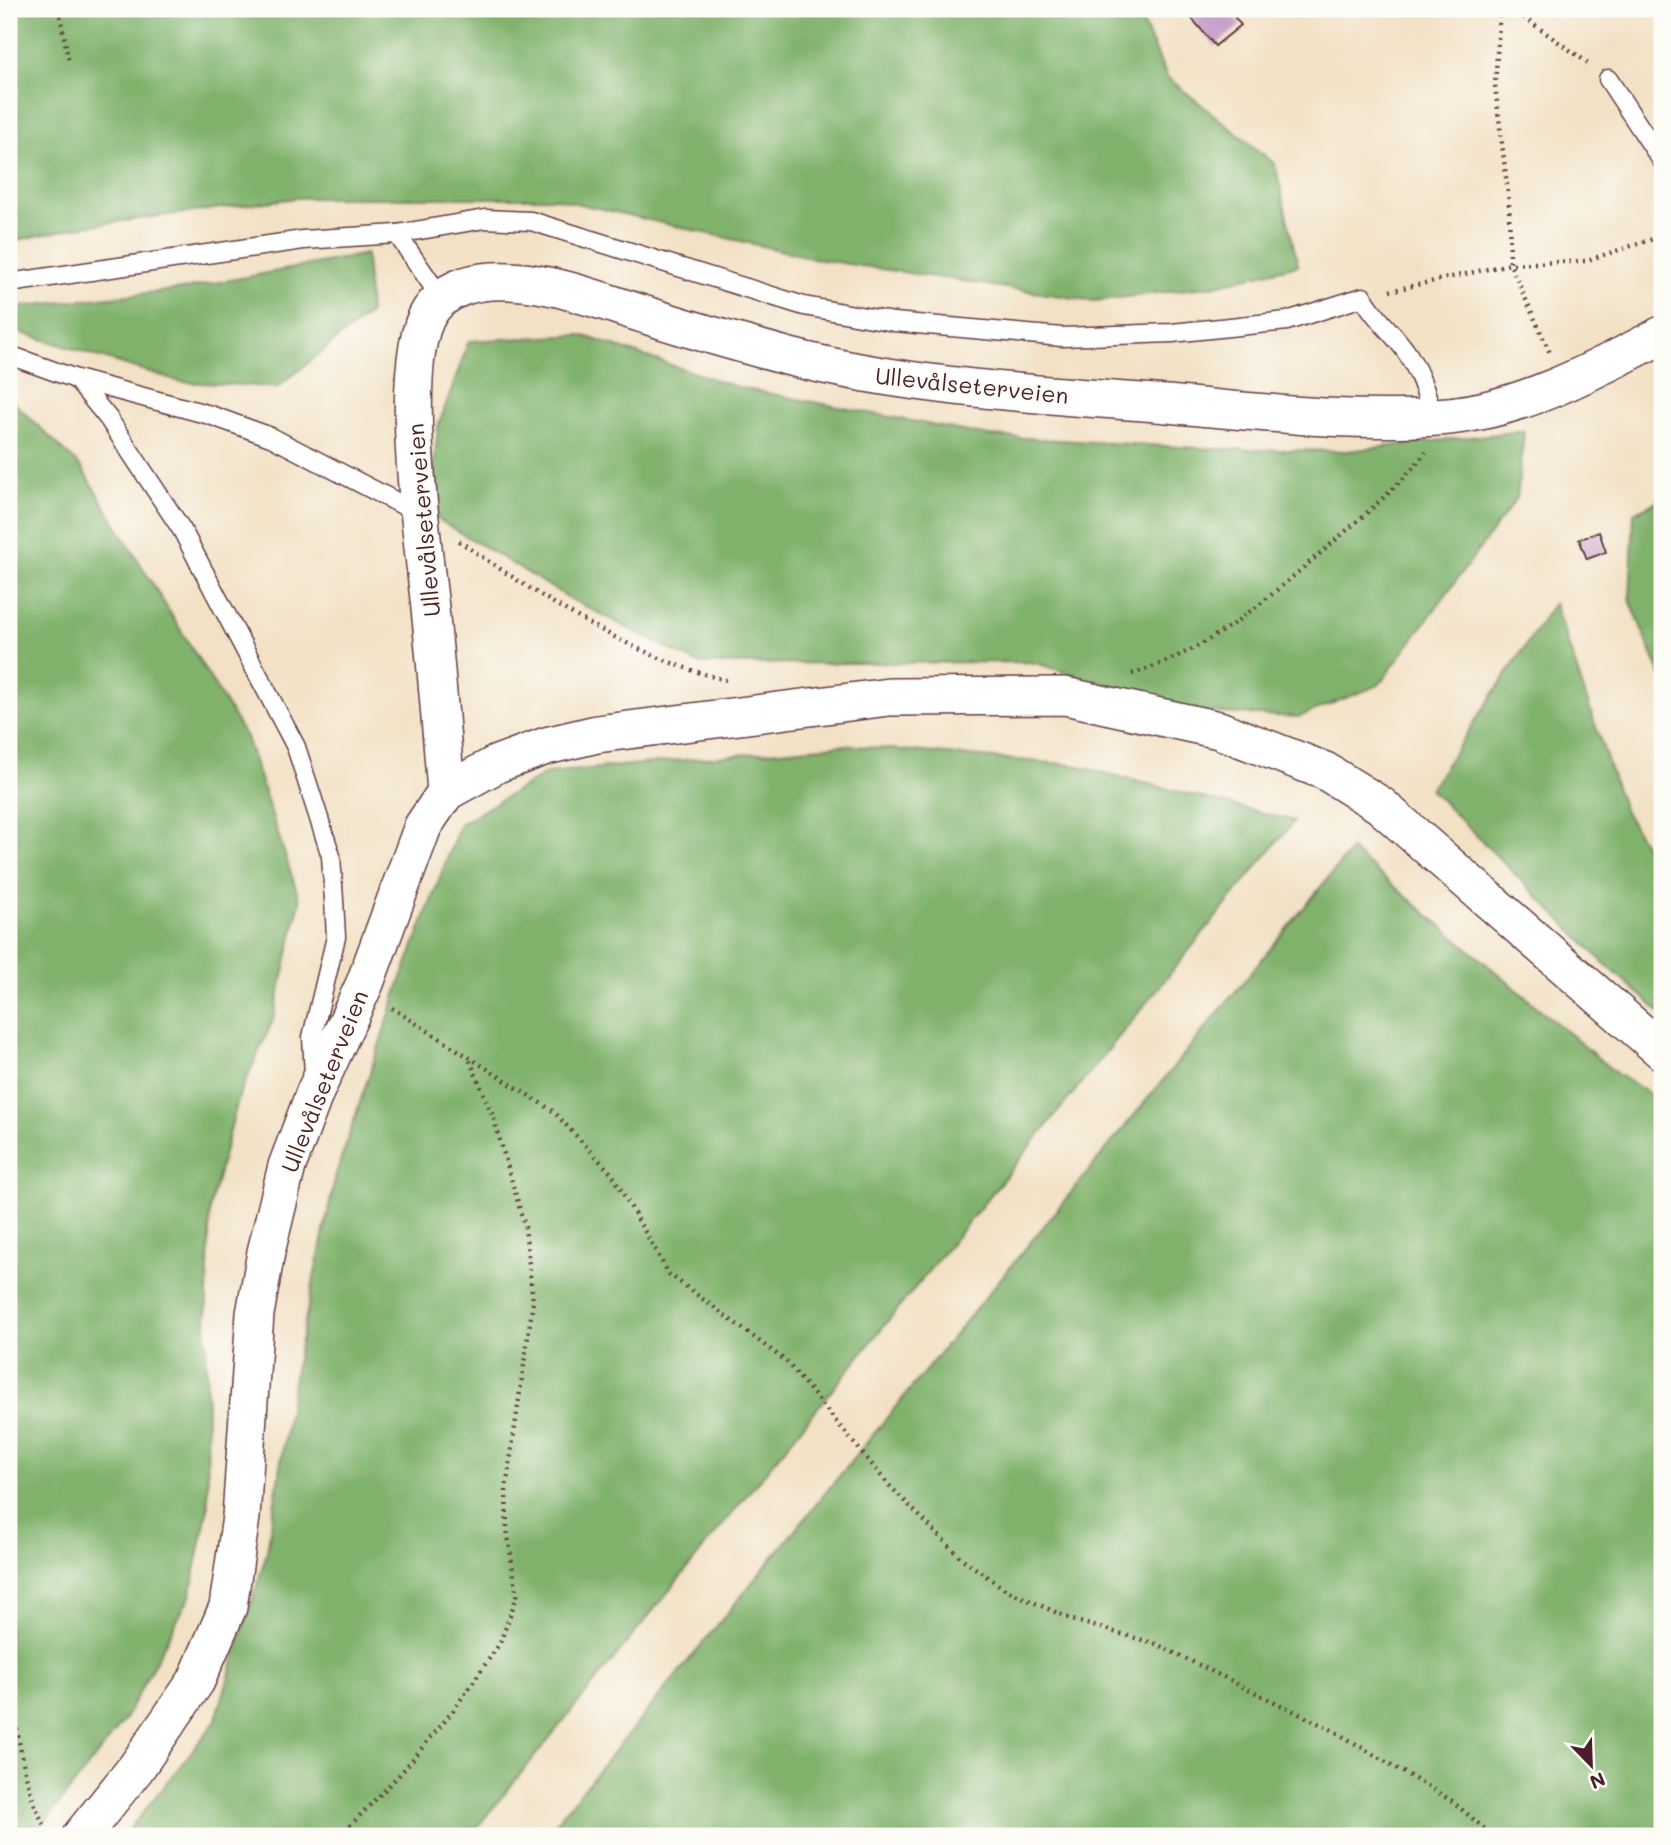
<svg xmlns="http://www.w3.org/2000/svg" width="1671" height="1845" viewBox="0 0 1671 1845" font-family="Mali,sans-serif">
  <rect width="100%" height="100%" fill="#fdfcf7"/>
  <filter id="ink" filterUnits="userSpaceOnUse"><feTurbulence type="fractalNoise" baseFrequency=".0143" numOctaves="2"/><feDisplacementMap in="SourceGraphic" scale="14" xChannelSelector="R" yChannelSelector="G"/><feConvolveMatrix kernelMatrix="1 2 1 2 8 2 1 2 1" color-interpolation-filters="sRGB"/></filter>
  <filter id="wash" filterUnits="userSpaceOnUse"><feTurbulence type="fractalNoise" baseFrequency=".00686" numOctaves="4" result="noise"/><feDisplacementMap in="SourceGraphic" scale="28" xChannelSelector="R" yChannelSelector="G"/><feGaussianBlur stdDeviation="1.57" result="paint"/><feColorMatrix in="noise" values="0 0 0 0 0 0 0 0 0 0 0 0 0 0 0 0 0 1.4 0 .05"/><feComposite in="paint" operator="in"/></filter>
  <g filter="url(#wash)">
    <rect width="100%" height="100%" fill="#f2e1c5"/>
    <g fill="#80b26c" stroke="#65684c" stroke-width="2">
      <polygon points="9,9 1137,9 1167,77 1275,164 1298,265 1212,286 1094,301 822,260 554,198 296,198 78,227 9,242"/>
      <polygon points="366,254 370,313 278,387 181,382 9,329 9,308 184,289"/>
      <polygon points="581,335 740,388 989,436 1218,449 1347,451 1524,431 1517,498 1379,685 1298,717 1200,712 1032,662 699,664 571,599 429,514 438,427 469,341"/>
      <polygon points="9,398 81,467 246,737 300,901 273,1020 239,1096 210,1206 206,1328 208,1507 190,1596 125,1719 34,1836 9,1836"/>
      <polygon points="1662,499 1662,678 1630,600 1634,513"/>
      <polygon points="1554,603 1624,810 1662,874 1662,1014 1602,961 1430,789"/>
      <polygon points="842,745 1074,765 1294,821 470,1836 124,1836 215,1722 267,1552 296,1364 336,1174 400,983 460,824 547,773"/>
      <polygon points="1351,850 1617,1074 1662,1102 1662,1836 545,1836"/>
    </g>
    <g id="blocks">
      <g fill="#c59bc7">
        <polygon points="1184,9 1228,9 1241,25 1215,46"/>
        <polygon points="1599,532 1606,552 1587,559 1579,539"/>
      </g>
    </g>
  </g>
  <g filter="url(#ink)">
    <use href="#blocks" fill-opacity="0" stroke="#633c42" stroke-width="2"/>
    <g fill="none" stroke-linecap="round" stroke-linejoin="round">
      <defs>
        <g id="service">
          <polyline points="1608,79 1662,161"/>
          <polyline points="397,234 441,298"/>
          <path d="M 9,283 L 303,240 L 397,234 L 485,219 L 531,221 L 804,306 L 894,322 L 1062,337 L 1172,333 L 1287,321 L 1363,297 C 1375,318 1391,331 1405,350 C 1419,370 1426,392 1433,416"/>
          <polyline points="9,355 76,379 210,415 271,437 418,513"/>
          <polyline points="76,379 108,418 182,530 296,747 331,856 334,900 336,937 312,1037 314,1075"/>
        </g>
        <g id="minor">
          <polyline points="446,792 497,764 546,746 597,734 889,697 1065,696 1219,730 1325,771 1380,805 1662,1051"/>
          <path d="M 81,1836 L 136,1768 L 196,1681 L 228,1607 L 241,1517 L 255,1314 L 266,1252 L 287,1166 L 315,1092 L 365,983 L 423,826 L 446,792 C 441,728 436,663 429,599 C 422,537 397,360 430,311 C 443,291 469,282 492,281 C 544,278 597,300 646,315 C 694,331 742,344 790,357 C 912,388 1041,394 1167,404 C 1260,412 1355,424 1449,416 C 1523,409 1597,369 1662,335"/>
        </g>
      </defs>
      <use href="#service" stroke="#633c42" stroke-width="21"/>
      <use href="#minor" stroke="#633c42" stroke-width="40"/>
      <g stroke="#633c42" stroke-width="4.5" stroke-dasharray="2 5" stroke-linecap="butt">
        <polyline points="59,9 69,63"/>
        <polyline points="1500,9 1495,85 1509,202 1510,264 1550,353"/>
        <polyline points="1512,9 1588,63"/>
        <polyline points="1390,291 1510,264 1585,261 1662,236"/>
        <path d="M 459,541 C 537,595 634,658 726,680"/>
        <path d="M 1132,674 C 1217,647 1265,600 1331,544 C 1364,515 1399,487 1426,452"/>
        <polyline points="392,1008 553,1111 612,1174 669,1274 786,1361 888,1484 961,1558 1006,1590 1073,1620 1156,1644 1334,1731 1452,1801 1493,1836"/>
        <path d="M 9,1680 C 16,1719 24,1796 46,1827"/>
        <polyline points="340,1836 401,1773 453,1711 500,1643 517,1596 507,1529 506,1489 533,1302 525,1227 493,1116 468,1056"/>
      </g>
      <use href="#service" stroke="#fff" stroke-width="18"/>
      <use href="#minor" stroke="#fff" stroke-width="37"/>
    </g>
  </g>
  <g text-anchor="middle" dominant-baseline="central" stroke-width="5" stroke-linejoin="round" paint-order="stroke">
    <g font-size="23" fill="#4a1f2b" stroke="#fdfcf7">
      <text transform="translate(972 385) rotate(6)">Ullevålseterveien</text>
      <text transform="translate(423 520) rotate(-95)">Ullevålseterveien</text>
      <text transform="translate(324 1081) rotate(-68)">Ullevålseterveien</text>
    </g>
  </g>
  <rect width="1671" height="1845" fill="none" stroke="#fdfcf7" stroke-width="35"/>
  <g transform="translate(1591 1765) rotate(157)" stroke="#fdfcf7" stroke-width="5" paint-order="stroke">
  <path d="M0-5L12 26L0 18L-12 26Z" fill="#4a1f2b"/>
  <text y="-10" font-size="19" font-weight="bold" text-anchor="middle" fill="#4a1f2b">N</text>
  </g>
</svg>
